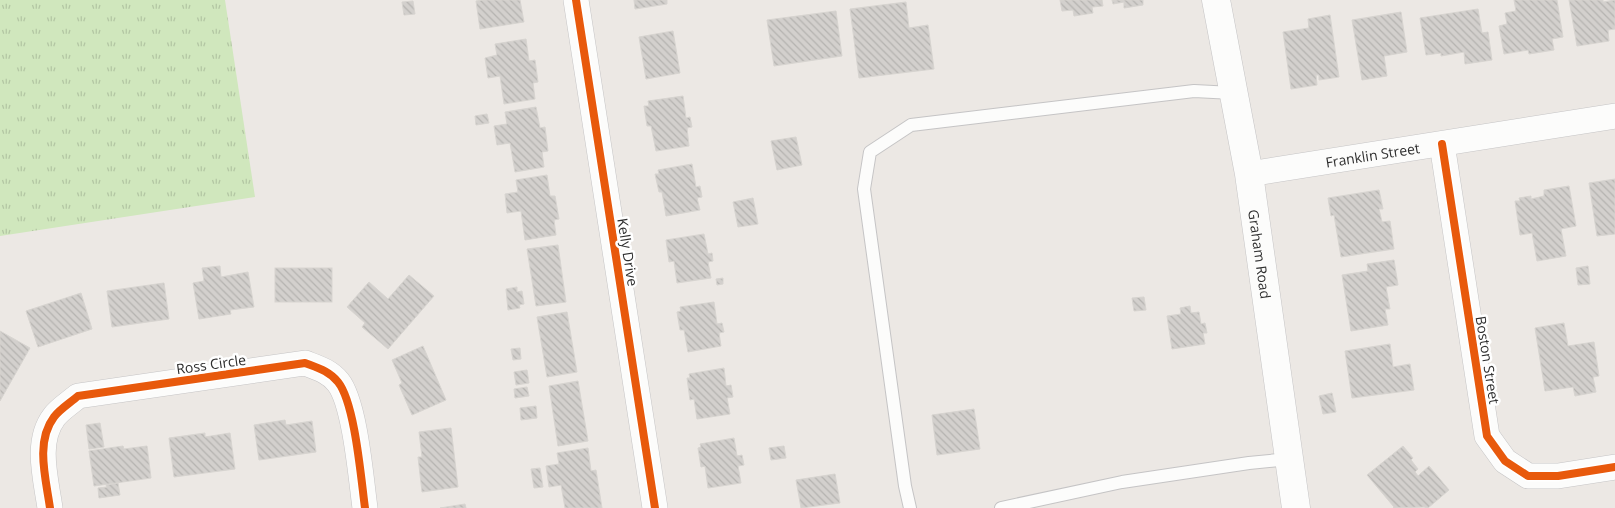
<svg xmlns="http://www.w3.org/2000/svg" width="1615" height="508" viewBox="0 0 1615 508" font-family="'Open Sans',sans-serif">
  <defs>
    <pattern id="grass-tufts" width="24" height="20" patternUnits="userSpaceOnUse" patternTransform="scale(1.25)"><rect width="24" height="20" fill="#d0e7bd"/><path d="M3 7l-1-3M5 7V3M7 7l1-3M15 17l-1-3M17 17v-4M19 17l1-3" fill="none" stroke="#b3c6a3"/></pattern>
    <pattern id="building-back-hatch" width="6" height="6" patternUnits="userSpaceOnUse" patternTransform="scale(1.25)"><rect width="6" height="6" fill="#d3d0cd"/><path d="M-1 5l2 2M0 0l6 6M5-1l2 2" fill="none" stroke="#b5b3b0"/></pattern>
  </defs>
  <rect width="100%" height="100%" fill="#ece8e4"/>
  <polygon fill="url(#grass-tufts)" points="0,0 225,0 255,197 0,236"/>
  <g fill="url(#building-back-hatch)" stroke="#d7d4d0">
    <polygon points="482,0 520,0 524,22 480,29 476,1"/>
    <polygon points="634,0 667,0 667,4 635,9"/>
    <polygon points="1060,0 1102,0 1103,6 1092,7 1093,13 1074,16 1073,10 1062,11"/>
    <polygon points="1112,0 1143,0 1143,5 1124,8 1124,2 1113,4"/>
    <polygon points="1514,0 1557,0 1563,37 1552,39 1554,50 1529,54 1528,50 1504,54 1499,26 1507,24 1505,13 1516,11"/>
    <polygon points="1569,0 1603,0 1603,2 1615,0 1615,29 1608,30 1609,41 1577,46"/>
    <polygon points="413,1 415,14 404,15 402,2"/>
    <polygon points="906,2 909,28 928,25 934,69 859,78 850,9"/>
    <polygon points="1478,9 1482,33 1488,32 1492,60 1465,64 1464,52 1441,56 1441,53 1426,55 1420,18"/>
    <polygon points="836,11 842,56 774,66 767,20"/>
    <polygon points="1401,12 1407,52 1384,56 1387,76 1362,80 1352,20"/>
    <polygon points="1330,15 1339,77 1319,80 1319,75 1316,75 1317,85 1291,89 1283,32 1309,28 1308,19"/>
    <polygon points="673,31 680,73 646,79 639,37"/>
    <polygon points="526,39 529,61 535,60 538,82 533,83 535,99 504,104 500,76 488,78 485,58 497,55 495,44"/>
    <polygon points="683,96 686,118 690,117 692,127 687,128 689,146 656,151 651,126 647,126 644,106 649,106 648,101"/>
    <polygon points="536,107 540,128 545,127 548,151 542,152 544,167 515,172 510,143 497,145 494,126 507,124 505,112"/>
    <polygon points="487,114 489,123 476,125 475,116"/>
    <polygon points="796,137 802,165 777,170 771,141"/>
    <polygon points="692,164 696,187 700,186 702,197 697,198 700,210 666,216 662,192 659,192 655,174 659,174 658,170"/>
    <polygon points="547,175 550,196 555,196 559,219 554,220 556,235 525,240 521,211 507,213 505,194 518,192 516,180"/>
    <polygon points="1615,179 1615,234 1597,236 1589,183"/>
    <polygon points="1569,186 1576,226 1561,229 1566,256 1537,261 1532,233 1520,235 1515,201 1520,201 1519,198 1531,196 1531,199 1544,196 1544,190"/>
    <polygon points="1379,190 1383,209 1379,209 1382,222 1390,221 1394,249 1341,257 1334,215 1331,216 1328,198"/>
    <polygon points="753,198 758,224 738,227 733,202"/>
    <polygon points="704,234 708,254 712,253 713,261 708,262 711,278 677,283 674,261 669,262 666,240"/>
    <polygon points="558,245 566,302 536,306 527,249"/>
    <polygon points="1394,260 1398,285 1386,287 1390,309 1385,309 1388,325 1351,331 1342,275 1368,271 1367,264"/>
    <polygon points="220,266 221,277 248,272 254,307 230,310 231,314 199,319 193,283 204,281 202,268"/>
    <polygon points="1588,266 1590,284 1578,285 1576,268"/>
    <rect x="275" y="268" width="57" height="34"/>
    <polygon points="409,275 434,296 388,349 362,327 365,323 347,307 369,282 388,299"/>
    <polygon points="723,278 723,284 717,285 716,279"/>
    <polygon points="164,283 169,319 112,327 107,291"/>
    <polygon points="517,287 517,292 522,291 524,304 519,305 520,308 508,310 506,289"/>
    <polygon points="81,293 92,329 38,347 26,311"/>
    <polygon points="1144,297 1146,310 1134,311 1132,298"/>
    <polygon points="714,302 717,324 722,323 724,332 719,333 721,346 688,352 684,330 680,330 677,312 681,311 680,307"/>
    <polygon points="1190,306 1191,313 1199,312 1201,324 1205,323 1207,333 1203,333 1205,344 1172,349 1167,316 1181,314 1180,308"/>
    <polygon points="567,312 577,372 547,377 537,317"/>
    <polygon points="1564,323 1568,346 1594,342 1599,376 1593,377 1596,392 1575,396 1573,387 1545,391 1535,328"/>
    <polygon points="0,331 30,348 0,401"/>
    <polygon points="1390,344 1393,367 1410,364 1414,390 1352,398 1345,351"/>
    <polygon points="423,346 446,400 412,415 399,385 402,383 392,360"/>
    <polygon points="520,348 521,359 513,360 511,349"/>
    <polygon points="724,368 726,386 731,385 733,397 727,398 730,414 697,419 694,399 690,400 687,378 690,378 689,374"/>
    <polygon points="527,370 529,383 516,385 514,372"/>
    <polygon points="578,381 588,441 558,446 549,386"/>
    <polygon points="527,387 529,396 515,398 514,389"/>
    <polygon points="1332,393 1336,412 1323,414 1319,396"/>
    <polygon points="536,406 537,418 521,420 520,408"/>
    <polygon points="974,409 980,449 937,455 932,415"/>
    <polygon points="285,420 286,425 312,421 316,452 259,460 254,425"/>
    <polygon points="100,423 104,447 89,449 86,425"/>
    <polygon points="451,428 458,487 422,492 418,457 422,457 419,432"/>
    <polygon points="205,433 205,437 230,433 235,469 174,477 169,438"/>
    <polygon points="734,438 737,456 742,455 744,465 738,466 741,483 708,488 705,466 701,467 698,448 701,447 700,444"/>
    <polygon points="123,446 124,449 147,446 151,478 94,486 89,451"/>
    <polygon points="784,446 786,458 771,460 769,448"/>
    <polygon points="1403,446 1413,458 1411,460 1418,469 1415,472 1418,476 1429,466 1449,490 1428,508 1424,507 1393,508 1394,507 1367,475"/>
    <polygon points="588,448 591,471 596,470 602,508 565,508 561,485 549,487 546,466 559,464 557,453"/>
    <polygon points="540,468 543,487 534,488 531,469"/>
    <polygon points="835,474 840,503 801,508 796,480"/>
    <polygon points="118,483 120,495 99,498 98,488 107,487 106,485"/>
    <polygon points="465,504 466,508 440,508"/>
  </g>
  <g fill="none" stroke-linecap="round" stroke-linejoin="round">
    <defs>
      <g id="service">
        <polyline points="910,508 905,486 864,189 870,152 911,125 1194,91 1233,93"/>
        <polyline points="1001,508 1122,482 1249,463 1289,459"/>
      </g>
      <g id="minor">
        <polyline points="576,0 655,508"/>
        <polyline points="1442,144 1487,436 1505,461 1528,476 1558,476 1615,467"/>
        <path id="s1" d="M 1249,174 L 1615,116"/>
        <path d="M 50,508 C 46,479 35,442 54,417 C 60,409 70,403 78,396 L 305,363 C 318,368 329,371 338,382 C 355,403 361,479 365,508"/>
      </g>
      <g id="secondary">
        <path id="s2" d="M 1216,0 L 1249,174 L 1296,508"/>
      </g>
    </defs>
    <use href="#service" stroke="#c5c4c5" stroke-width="14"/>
    <use href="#minor" stroke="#c5c4c5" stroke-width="26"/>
    <use href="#secondary" stroke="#c5c4c5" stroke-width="29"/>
    <use href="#service" stroke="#fcfcfb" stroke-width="12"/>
    <use href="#minor" stroke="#fcfcfb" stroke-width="25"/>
    <use href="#secondary" stroke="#fcfcfb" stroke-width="28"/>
    <defs>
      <g id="cycleway">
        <polyline points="576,0 655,508"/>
        <polyline points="1442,144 1487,436 1505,461 1528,476 1558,476 1615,467"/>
        <path d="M 50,508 C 46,479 35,442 54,417 C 60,409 70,403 78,396 L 305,363 C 318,368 329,371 338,382 C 355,403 361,479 365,508"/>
      </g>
    </defs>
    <use href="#cycleway" stroke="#fff" stroke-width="11"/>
    <use href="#cycleway" stroke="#e8590c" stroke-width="8"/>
  </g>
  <g text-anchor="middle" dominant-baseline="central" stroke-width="5" stroke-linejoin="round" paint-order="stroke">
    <g font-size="14" fill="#2e2e2e" stroke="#fff">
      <text stroke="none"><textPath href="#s1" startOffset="125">Franklin Street</textPath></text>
      <text transform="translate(628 252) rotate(81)">Kelly Drive</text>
      <text stroke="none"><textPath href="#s2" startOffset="258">Graham Road</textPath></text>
      <text transform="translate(1488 360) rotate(81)">Boston Street</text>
      <text transform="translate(211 364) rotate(-8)">Ross Circle</text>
    </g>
  </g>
</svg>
